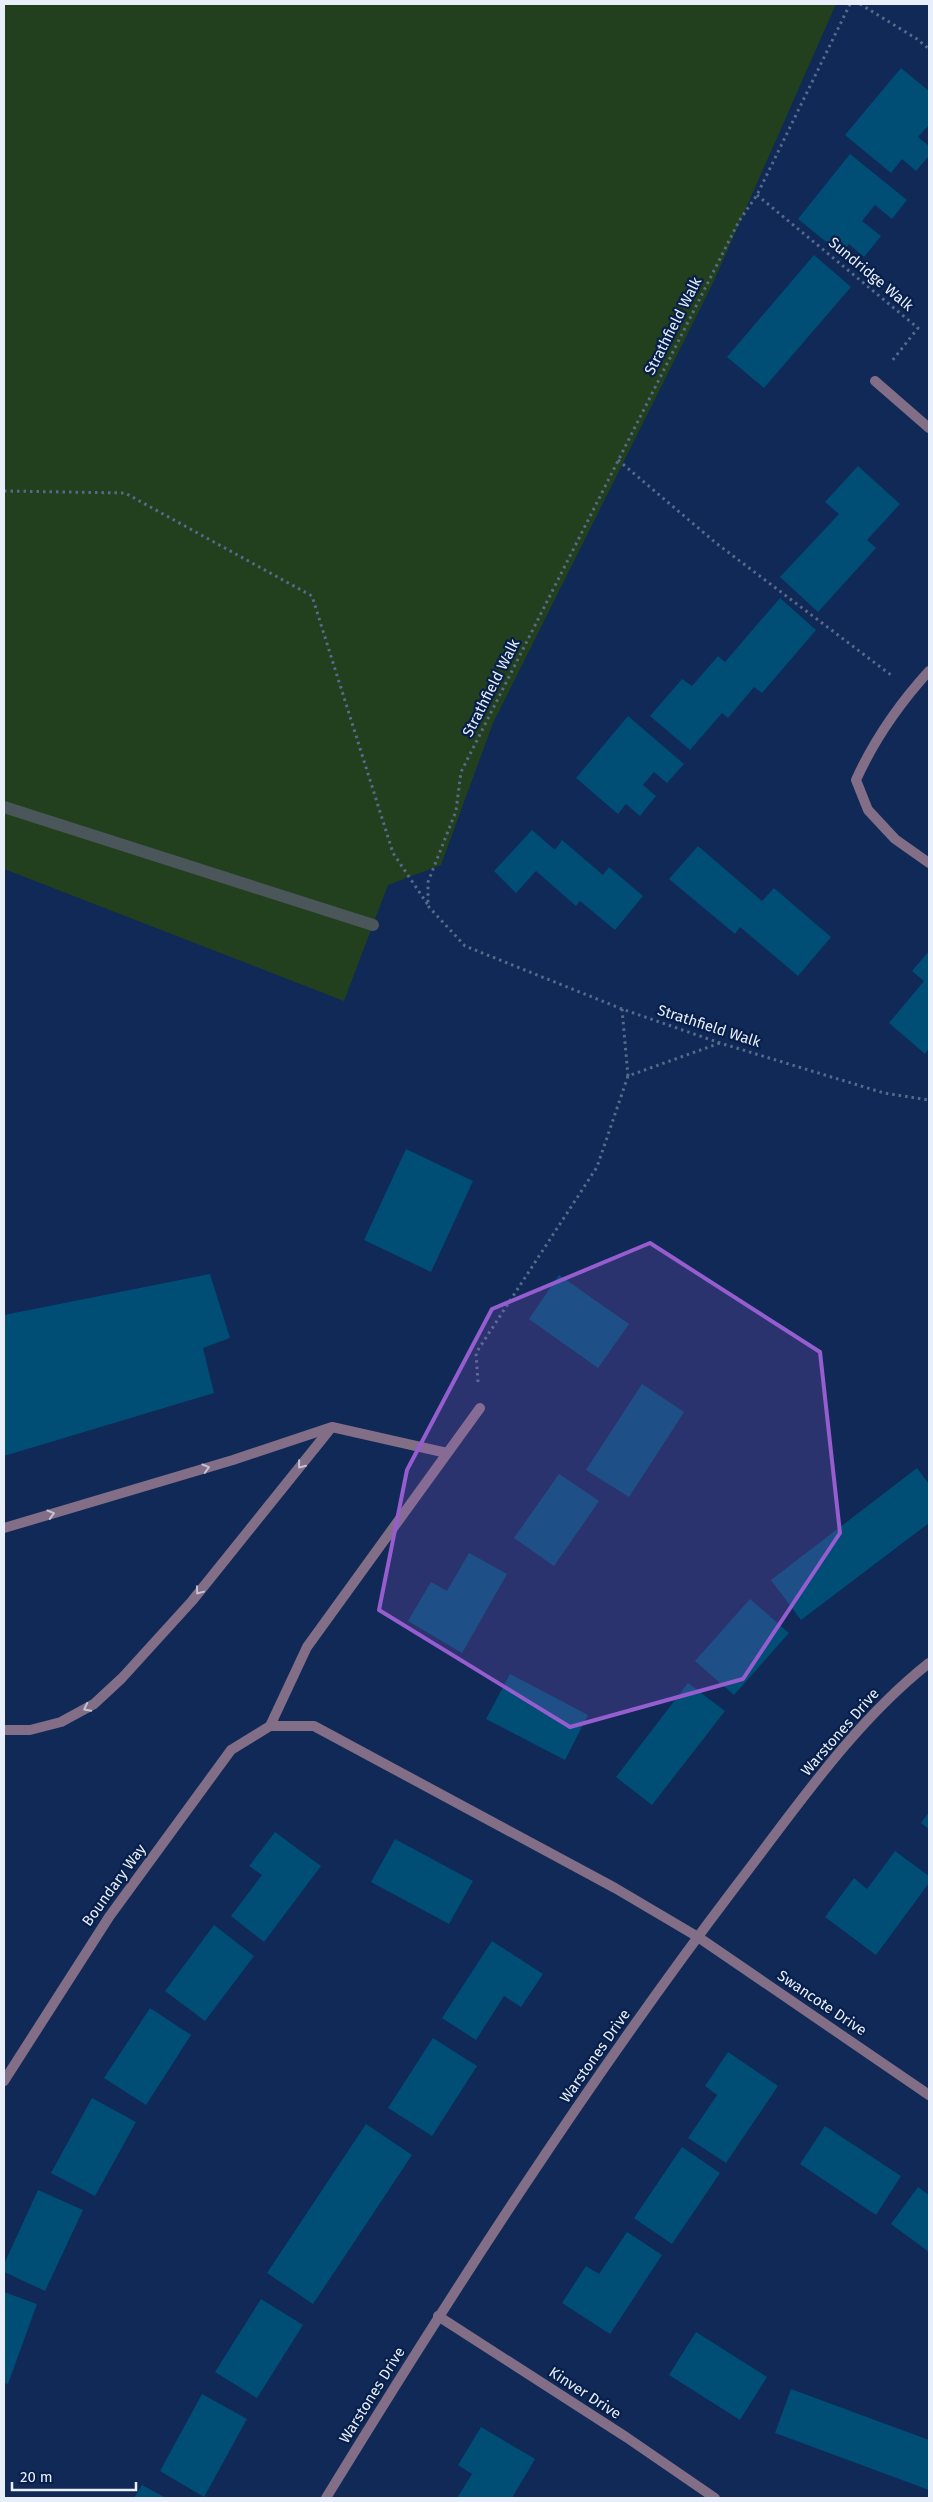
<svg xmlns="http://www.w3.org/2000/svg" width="933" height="2502" viewBox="0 0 933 2502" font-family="'Fira Sans',sans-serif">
  <rect width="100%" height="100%" fill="#102956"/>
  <polygon fill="#22401d" points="4,4 836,4 713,283 493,723 441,865 388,885 344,1001 4,869"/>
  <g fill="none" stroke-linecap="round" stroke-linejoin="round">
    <polyline stroke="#4b565a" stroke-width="12" points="4,807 373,925"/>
  </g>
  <g fill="#004d76">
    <polygon points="901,68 929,91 929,125 918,137 929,146 929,156 916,171 902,159 891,173 845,135"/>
    <polygon points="850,154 907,200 892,219 875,205 862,221 881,236 864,257 849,244 841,254 798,219"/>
    <polygon points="814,255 851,287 764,388 727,357"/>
    <polygon points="858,466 900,504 867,540 876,548 818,612 780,577 839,514 825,502"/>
    <polygon points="780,598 816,630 762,693 754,687 728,718 722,713 690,750 650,716 682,679 692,686 718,656 725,662"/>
    <polygon points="628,716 684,764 667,783 654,772 643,785 656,796 640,816 626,804 618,814 576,778"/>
    <polygon points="532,830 555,850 562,840 603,875 609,867 643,896 615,930 580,901 576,906 536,871 516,893 494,871"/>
    <polygon points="698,846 762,901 774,888 831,937 798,976 740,927 735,934 669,879"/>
    <polygon points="929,951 929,1048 925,1054 889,1023 924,981 912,971"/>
    <polygon points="406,1149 473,1181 431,1272 364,1240"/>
    <polygon points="210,1274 230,1338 203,1348 214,1393 4,1456 4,1315"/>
    <polygon points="559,1275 629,1324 598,1368 529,1319"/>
    <polygon points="642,1384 684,1412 629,1497 586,1470"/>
    <polygon points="917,1468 929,1484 929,1523 801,1620 771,1580"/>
    <polygon points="559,1474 599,1501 554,1566 514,1538"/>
    <polygon points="469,1553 507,1574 462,1653 408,1621 431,1582 447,1591"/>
    <polygon points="750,1599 789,1633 734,1695 695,1661"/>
    <polygon points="510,1674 588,1715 565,1760 486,1719"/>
    <polygon points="688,1683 725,1711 652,1805 616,1777"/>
    <polygon points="929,1812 929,1829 921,1823"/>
    <polygon points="275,1832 321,1866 264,1942 231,1916 262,1875 249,1866"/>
    <polygon points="395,1839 473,1881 449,1924 371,1882"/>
    <polygon points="895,1851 929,1876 929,1883 876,1955 825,1917 854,1878 867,1889"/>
    <polygon points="214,1925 254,1956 205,2021 165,1991"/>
    <polygon points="492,1941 543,1974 521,2007 504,1996 476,2040 442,2018"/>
    <polygon points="150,2008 191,2035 146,2105 104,2078"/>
    <polygon points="433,2038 477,2066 432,2136 388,2108"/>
    <polygon points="728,2052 778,2086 726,2163 688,2138 717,2095 705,2086"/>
    <polygon points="92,2098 136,2122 95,2196 51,2173"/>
    <polygon points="366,2124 412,2155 313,2304 267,2273"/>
    <polygon points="825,2126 901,2176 876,2215 800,2164"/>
    <polygon points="682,2147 720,2173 672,2244 634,2218"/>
    <polygon points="918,2187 929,2195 929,2252 891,2224"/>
    <polygon points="38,2190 83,2210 45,2291 4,2272 4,2264"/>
    <polygon points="627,2232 662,2255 610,2334 562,2303 586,2266 599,2274"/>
    <polygon points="4,2292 37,2304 8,2384 4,2383"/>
    <polygon points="261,2299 303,2325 257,2398 215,2372"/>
    <polygon points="696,2332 767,2377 740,2420 669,2375"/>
    <polygon points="791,2389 929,2440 929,2490 775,2433"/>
    <polygon points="202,2394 247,2419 204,2497 160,2471"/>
    <polygon points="481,2427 535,2459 512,2498 457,2498 472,2474 458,2465"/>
    <polygon points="142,2485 166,2498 134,2498"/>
  </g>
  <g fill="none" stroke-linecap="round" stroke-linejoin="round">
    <g stroke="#576a8c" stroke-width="3" stroke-dasharray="2.5 4" stroke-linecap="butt">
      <polyline points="850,4 757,195 739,221 461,772 456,811 428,882 428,906 465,946 622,1009 720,1043 884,1093 929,1100"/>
      <polyline points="860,4 917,39 929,49"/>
      <polyline points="757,195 918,328 892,361"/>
      <polyline points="618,460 716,543 891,675"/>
      <polyline points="4,491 125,493 312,596 393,853 428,905"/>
      <polyline points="622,1009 628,1076"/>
      <polyline points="478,1382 476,1353 597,1167 628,1076 720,1043"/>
    </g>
    <g stroke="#826e86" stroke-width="10">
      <polyline points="4,1528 233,1460 332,1427 447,1453"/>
      <polyline points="4,1730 30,1730 61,1722 94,1704 122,1678 192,1601 331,1428"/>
    </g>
    <g stroke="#826e86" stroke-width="10">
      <polyline points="875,381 929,428"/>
      <path d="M 929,671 C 899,704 874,740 856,780 L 868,810 L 895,839 L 929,863"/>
      <polyline points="270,1726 307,1647 480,1408"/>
      <polyline points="4,2081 109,1917 231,1750 270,1726 314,1726 615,1888 698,1937 929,2095"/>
      <polyline points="438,2316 626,2437 715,2498"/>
      <path d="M 326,2498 C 454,2289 588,2081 736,1886 C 796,1808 852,1724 929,1663"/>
    </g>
  </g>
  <defs><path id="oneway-chevron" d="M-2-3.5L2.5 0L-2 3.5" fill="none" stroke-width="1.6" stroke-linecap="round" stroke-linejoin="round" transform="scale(1.25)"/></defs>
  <g stroke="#c4c2d1">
    <use href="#oneway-chevron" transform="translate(301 1465) rotate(129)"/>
    <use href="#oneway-chevron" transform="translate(206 1468) rotate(-16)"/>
    <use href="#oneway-chevron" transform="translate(51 1514) rotate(-16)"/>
    <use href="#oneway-chevron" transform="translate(199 1591) rotate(127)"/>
    <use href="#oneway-chevron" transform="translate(87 1708) rotate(153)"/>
  </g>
  <path fill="#965dce" fill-opacity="0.2" stroke="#965dce" stroke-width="4" stroke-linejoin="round" d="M 650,1243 L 820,1352 L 840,1533 L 743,1679 L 570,1727 L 379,1610 L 407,1470 L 492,1309 Z"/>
  <g text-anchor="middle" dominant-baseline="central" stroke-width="4.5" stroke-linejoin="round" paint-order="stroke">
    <g font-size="15" fill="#e8effa" stroke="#071f4a">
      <text transform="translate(871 274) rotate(40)">Sundridge Walk</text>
      <text transform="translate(673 326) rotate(-63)">Strathfield Walk</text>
      <text transform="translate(491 688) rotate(-63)">Strathfield Walk</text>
      <text transform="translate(709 1026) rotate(18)">Strathfield Walk</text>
      <text transform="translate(840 1732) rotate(-49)">Warstones Drive</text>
      <text transform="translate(114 1885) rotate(-54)">Boundary Way</text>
      <text transform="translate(822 2003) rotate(34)">Swancote Drive</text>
      <text transform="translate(595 2056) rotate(-55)">Warstones Drive</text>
      <text transform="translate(585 2393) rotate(33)">Kinver Drive</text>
      <text transform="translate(372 2395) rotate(-58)">Warstones Drive</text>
    </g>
  </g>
  <rect width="933" height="2502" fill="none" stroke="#e8effa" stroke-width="10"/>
  <path d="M12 2482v8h124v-8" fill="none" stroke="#e8effa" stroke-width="2.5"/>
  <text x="20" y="2482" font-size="15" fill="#e8effa" stroke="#071f4a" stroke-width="4" paint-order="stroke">20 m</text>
</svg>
